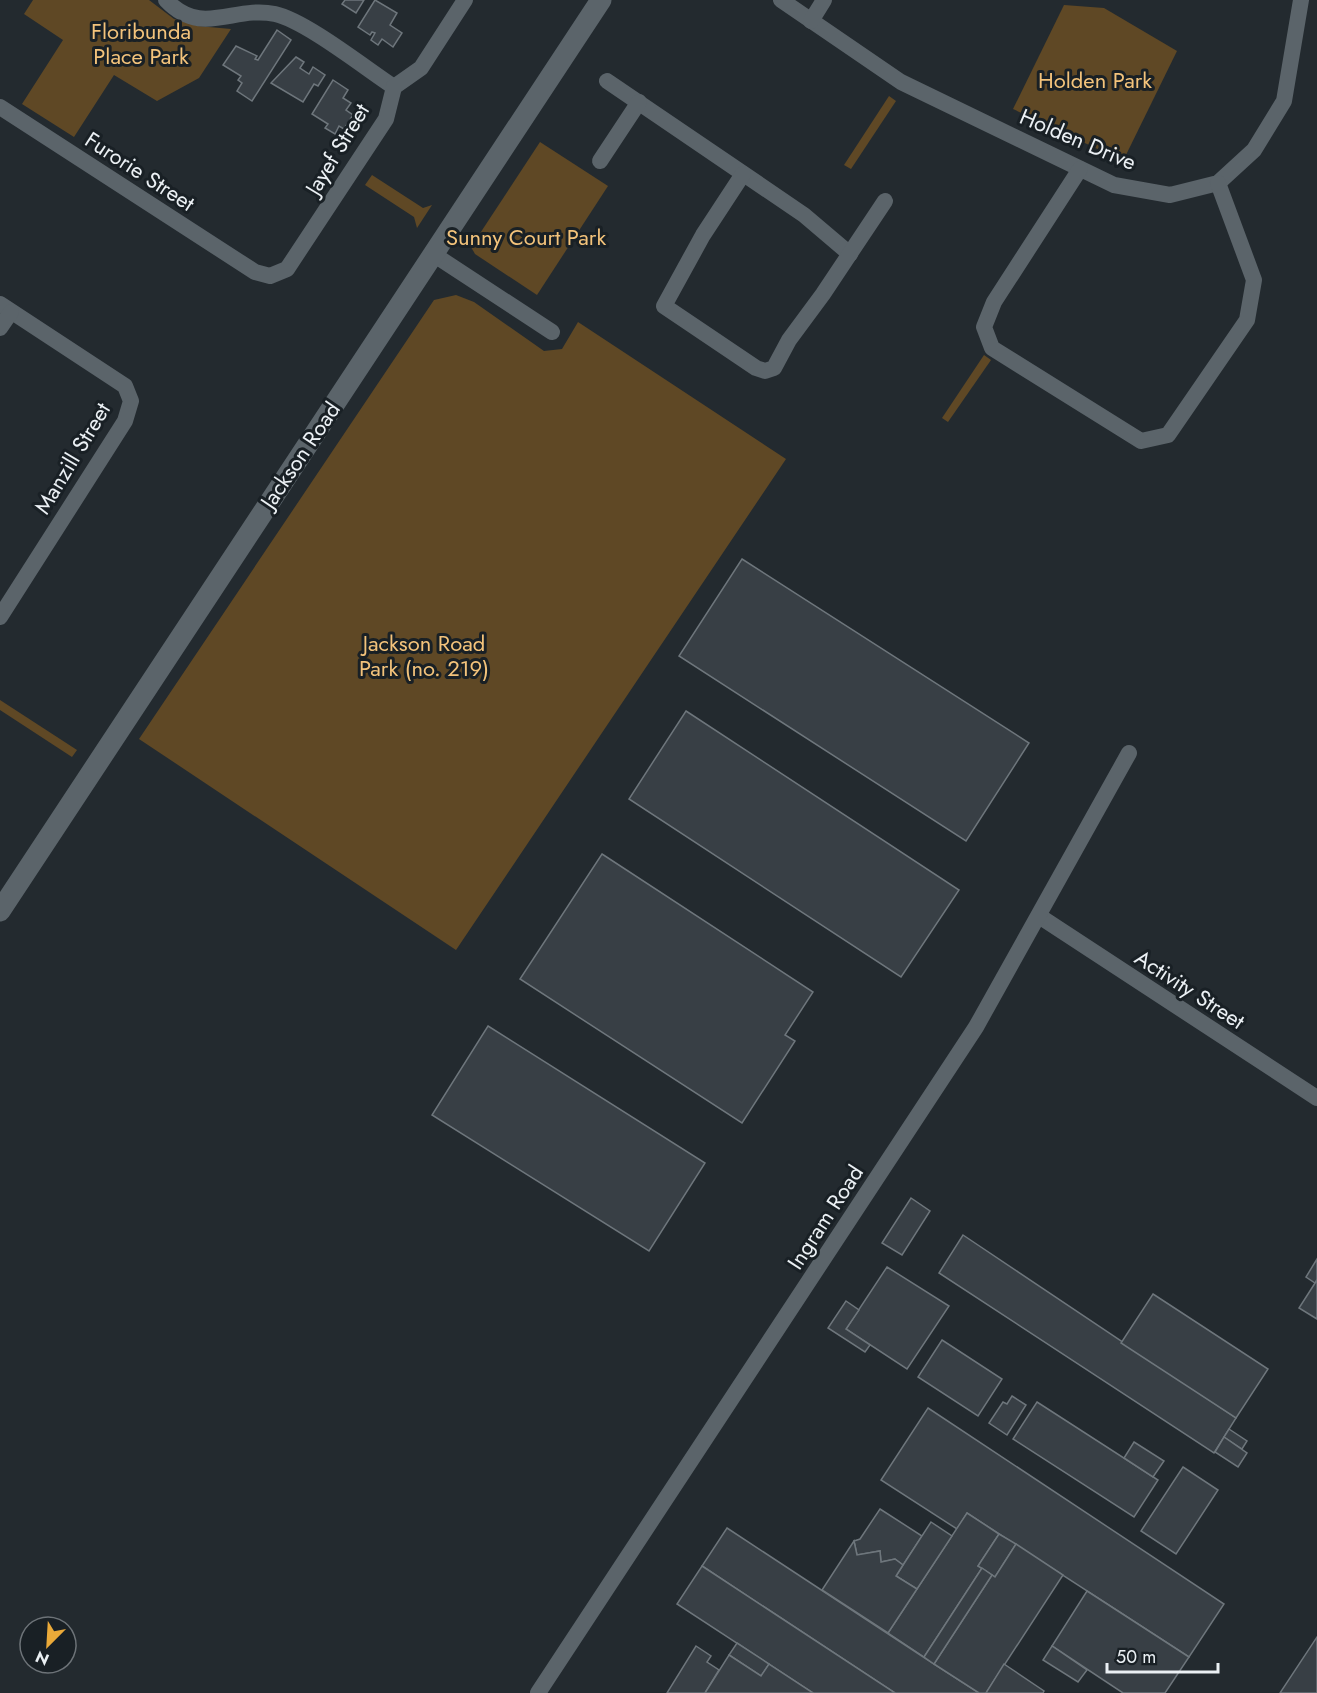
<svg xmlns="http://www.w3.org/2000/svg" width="1317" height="1693" viewBox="0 0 1317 1693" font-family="Jost,sans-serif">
  <rect width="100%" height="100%" fill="#232a2f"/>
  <g fill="#5f4825">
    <polygon points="33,0 149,0 174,19 198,26 231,29 199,78 157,101 114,75 74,137 22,104 63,40 24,14"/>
    <polygon points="1064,5 1104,8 1177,51 1123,161 1013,109"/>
    <polygon points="889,96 896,101 851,169 844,165"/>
    <polygon points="540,142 608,186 537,295 475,254 471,247"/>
    <polygon points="372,175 423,208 432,205 417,228 414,217 365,185"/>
    <polygon points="456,295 474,302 544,351 562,349 578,322 786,459 456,950 139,739 434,300"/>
    <polygon points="984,355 991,360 948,422 942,418"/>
    <polygon points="0,700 77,750 72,757 0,710"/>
  </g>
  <g fill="#383f45" stroke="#6e767c" stroke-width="1.5">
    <polygon points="345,0 364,0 356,13 342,4"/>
    <polygon points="375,0 397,13 390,25 402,33 393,47 382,39 378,45 371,40 375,33 372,32 370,35 358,27"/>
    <polygon points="277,30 291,40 252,101 237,91 242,83 238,80 241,76 223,65 236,46 257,56 255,59 258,60"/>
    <polygon points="296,57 304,62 300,68 309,74 313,67 325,75 318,86 314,84 303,102 271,83"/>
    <polygon points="333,80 348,90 343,98 351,103 346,110 353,115 344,129 339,126 335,134 325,128 328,124 312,114"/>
    <polygon points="742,559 1029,743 966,841 679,656"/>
    <polygon points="686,711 959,890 901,977 629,799"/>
    <polygon points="602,854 813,992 785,1035 795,1041 742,1123 520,979"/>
    <polygon points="488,1026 705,1163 649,1251 432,1115"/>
    <polygon points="911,1198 930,1211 902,1255 882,1243"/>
    <polygon points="963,1235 1236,1418 1214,1453 939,1273"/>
    <polygon points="1317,1259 1317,1280 1315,1283 1306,1277"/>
    <polygon points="887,1267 949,1306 907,1369 846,1329"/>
    <polygon points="1317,1280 1317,1319 1299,1308"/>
    <polygon points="1153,1294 1268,1369 1236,1418 1121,1343"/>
    <polygon points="846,1301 859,1310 846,1329 870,1345 865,1352 828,1328"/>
    <polygon points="942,1340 1002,1379 978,1416 918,1377"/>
    <polygon points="1012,1396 1026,1405 1007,1435 989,1423 1003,1402 1007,1404"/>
    <polygon points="1037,1402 1158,1480 1134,1517 1013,1439"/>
    <polygon points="928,1408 1224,1604 1189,1657 967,1513 957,1529 881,1480"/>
    <polygon points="1229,1429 1247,1441 1242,1449 1224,1437"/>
    <polygon points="1224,1437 1247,1453 1238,1467 1215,1452"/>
    <polygon points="1134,1442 1164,1461 1153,1477 1124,1458"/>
    <polygon points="1183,1467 1218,1490 1176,1554 1141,1531"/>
    <polygon points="880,1509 922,1536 903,1565 895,1559 881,1562 880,1551 857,1555 854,1541 860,1539"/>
    <polygon points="967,1513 999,1534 978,1566 982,1568 924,1657 888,1633"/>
    <polygon points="931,1522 952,1536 917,1589 896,1576"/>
    <polygon points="727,1528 934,1664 979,1693 895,1693 702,1566"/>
    <polygon points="999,1534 1016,1544 995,1577 978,1566"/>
    <polygon points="854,1541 857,1555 880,1551 881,1562 895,1559 903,1565 896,1576 917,1589 888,1633 822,1590"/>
    <polygon points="1016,1544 1063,1575 986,1693 979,1693 934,1664 992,1575 995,1577"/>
    <polygon points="702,1566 895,1693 813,1693 677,1604"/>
    <polygon points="982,1568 992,1575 934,1664 924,1657"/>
    <polygon points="1087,1591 1189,1657 1165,1693 1123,1693 1052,1646"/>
    <polygon points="1317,1637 1317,1693 1280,1693"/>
    <polygon points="737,1643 769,1664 761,1676 729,1655"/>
    <polygon points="696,1646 711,1656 707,1662 719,1670 705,1693 667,1693"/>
    <polygon points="1052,1646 1087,1670 1078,1682 1043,1660"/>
    <polygon points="729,1655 761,1676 769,1664 813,1693 705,1693"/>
    <polygon points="1004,1664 1044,1691 1043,1693 986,1693"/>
  </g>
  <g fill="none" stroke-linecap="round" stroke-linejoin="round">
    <g stroke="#5b646a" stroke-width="16">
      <path d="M 166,0 C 202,38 234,5 275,14 C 306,21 365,68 394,87"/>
      <polyline points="781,0 901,82 1114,185 1170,195 1218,183 1254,150 1284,101 1301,0"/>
      <polyline points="811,21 824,0"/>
      <polyline points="607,81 804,215 850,254"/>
      <polyline points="0,107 255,272 270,276 287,269 386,119 394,87 421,68 465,0"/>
      <polyline points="600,161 639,102"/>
      <polyline points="1080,169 994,302 984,327 992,348 1141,441 1168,435 1247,320 1254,280 1218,183"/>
      <polyline points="743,174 703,235 664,306 756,368 765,371 774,368 789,340 823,294 885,201"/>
      <polyline points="433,254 552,332"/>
      <polyline points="0,304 125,386 131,401 125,421 0,617"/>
      <polyline points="0,328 11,312"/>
      <polyline points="1039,916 1317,1098"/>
      <polyline points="538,1693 976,1027 1129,753"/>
    </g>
    <polyline stroke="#5b646a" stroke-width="21" points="0,911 601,0"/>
  </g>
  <g text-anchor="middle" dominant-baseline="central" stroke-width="6" stroke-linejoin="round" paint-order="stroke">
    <g font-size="22" fill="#f3c37b" stroke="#192025">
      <text x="141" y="31">Floribunda<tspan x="141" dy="25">Place Park</tspan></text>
      <text x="1095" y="80">Holden Park</text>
      <text x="526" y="237">Sunny Court Park</text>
      <text x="424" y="643">Jackson Road<tspan x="424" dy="25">Park (no. 219)</tspan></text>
    </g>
    <g font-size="22" fill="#ebf0f4" stroke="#192025">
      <text transform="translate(1078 139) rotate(23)">Holden Drive</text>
      <text transform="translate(337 149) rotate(-59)">Jayef Street</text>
      <text transform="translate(140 171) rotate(33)">Furorie Street</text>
      <text transform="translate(300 455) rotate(-56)">Jackson Road</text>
      <text transform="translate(72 458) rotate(-59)">Manzill Street</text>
      <text transform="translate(1190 989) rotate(33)">Activity Street</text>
      <text transform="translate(825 1217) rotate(-57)">Ingram Road</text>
    </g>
  </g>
  <g transform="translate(48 1645) rotate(204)"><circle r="28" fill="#192025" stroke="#6d7378" stroke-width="1.5"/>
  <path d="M0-4.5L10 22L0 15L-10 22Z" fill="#ebaa39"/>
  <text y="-9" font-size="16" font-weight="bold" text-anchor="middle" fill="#ebf0f4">N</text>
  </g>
  <path d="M1107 1663v9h111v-9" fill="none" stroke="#ebf0f4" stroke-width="3"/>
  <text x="1116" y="1663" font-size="18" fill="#ebf0f4" stroke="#192025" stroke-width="4.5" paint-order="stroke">50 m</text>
</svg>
